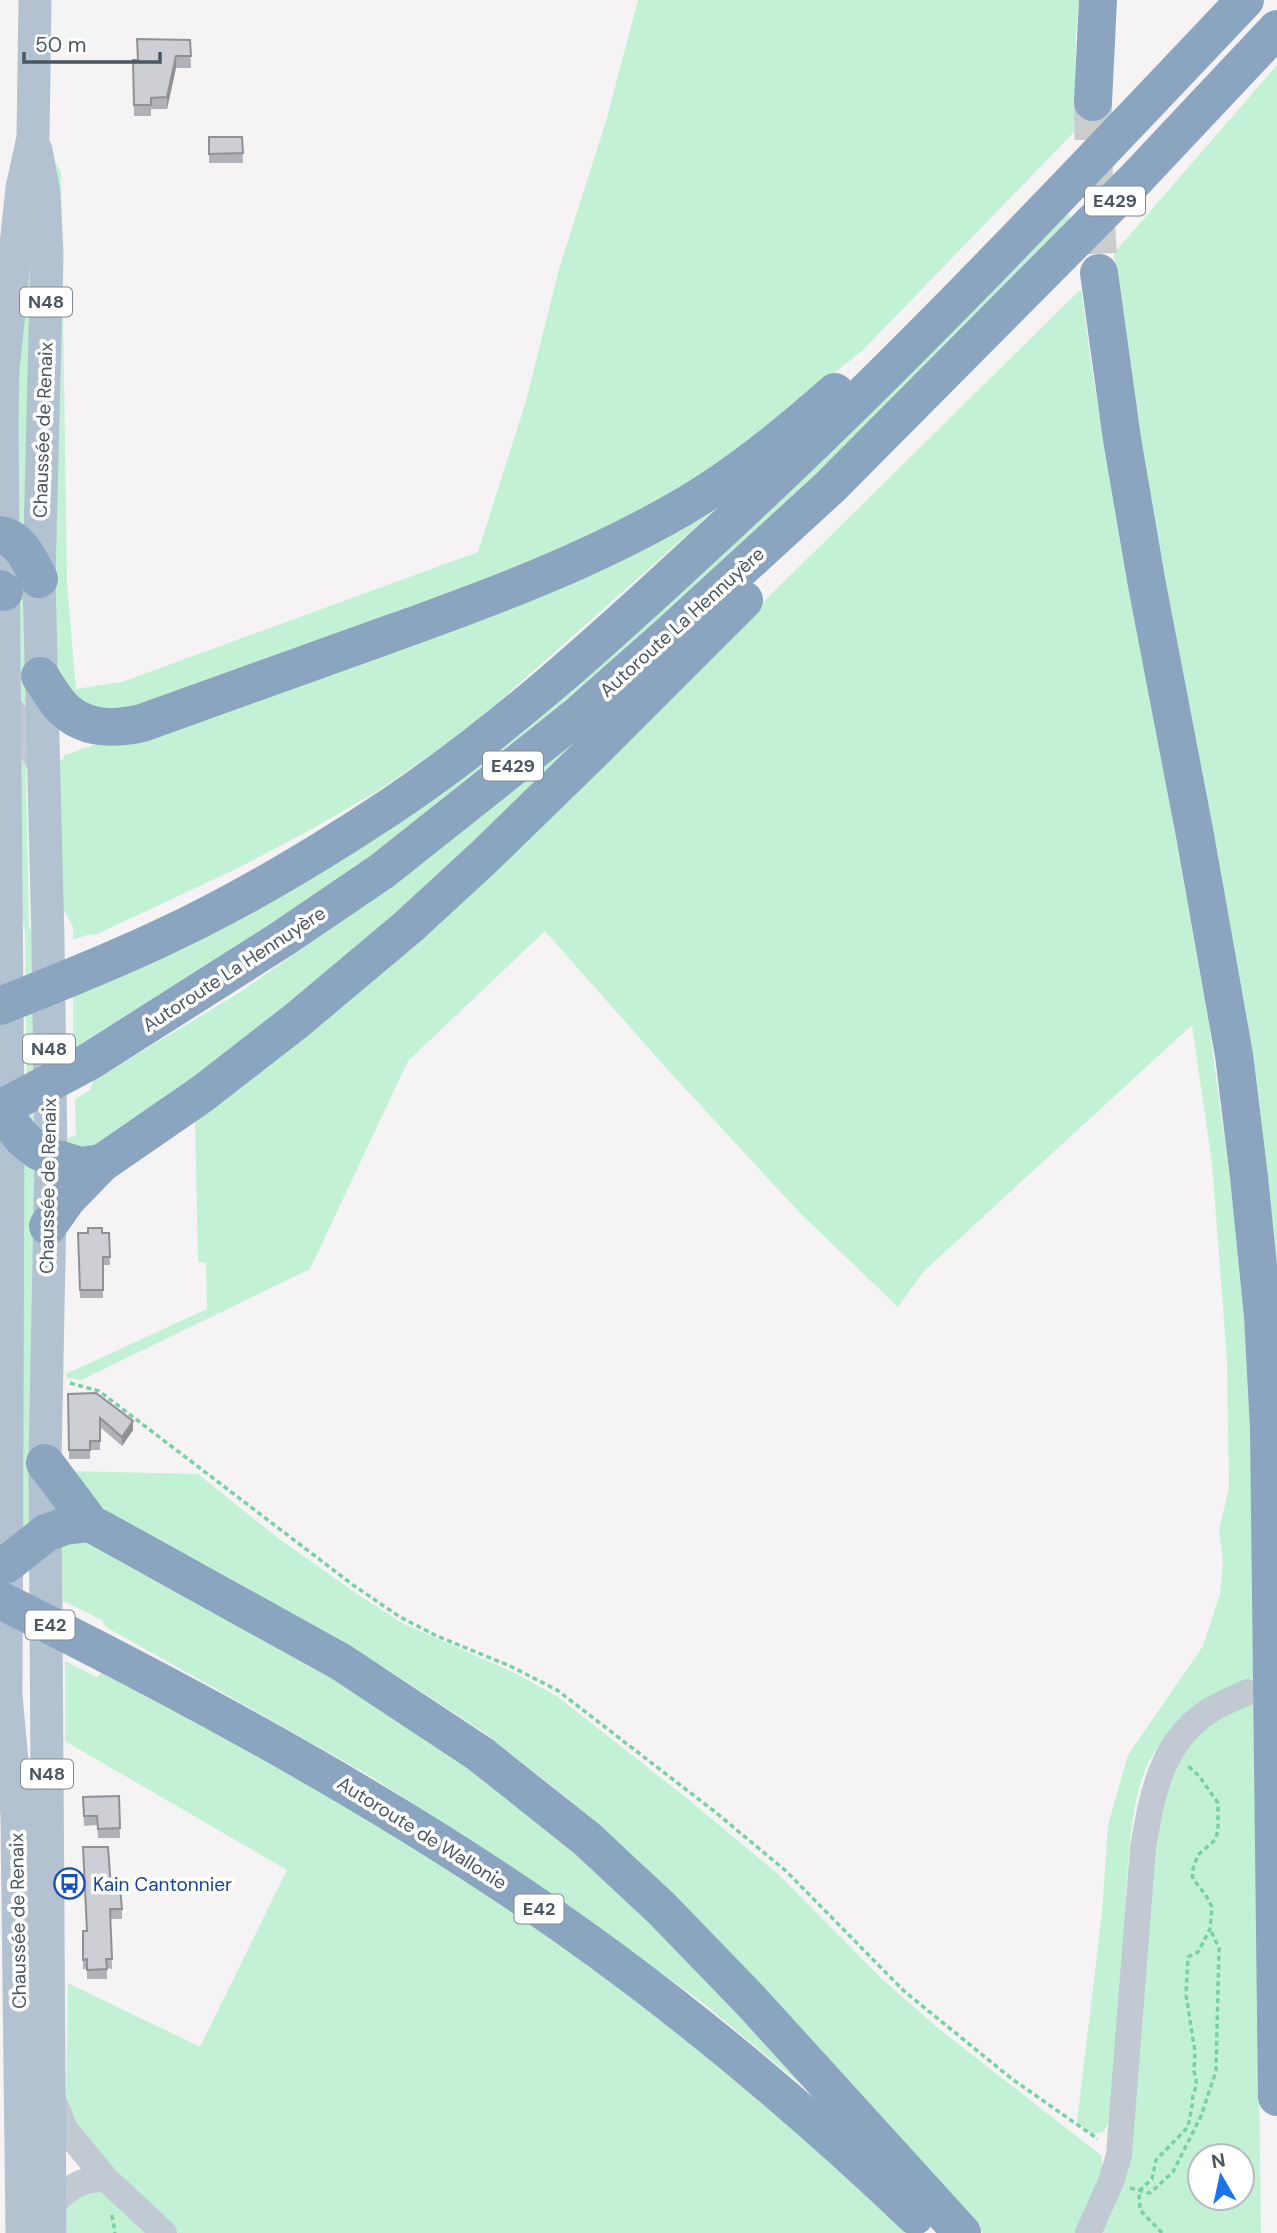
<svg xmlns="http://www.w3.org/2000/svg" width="1277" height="2233" viewBox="0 0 1277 2233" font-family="'DM Sans',sans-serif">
  <rect width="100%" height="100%" fill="#f5f3f3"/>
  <g fill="#c3f1d5" fill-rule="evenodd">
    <polygon points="638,0 1079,0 1076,36 1074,132 864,349 778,419 699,480 557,557 108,719 57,680 54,558 54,159 61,173 67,583 76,689 122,682 478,552 526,401 559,269 607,118"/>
    <polygon points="1277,65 1277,1317 1124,358 1114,253"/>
    <polygon points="33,160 35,564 12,527 13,401"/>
    <polygon points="1070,214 1072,231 768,533 422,827 73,1050 73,997 314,868 1054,217"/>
    <path d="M 1081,289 L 1094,383 L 1208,1017 L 1234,1208 L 1250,1383 L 1255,1678 C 1209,1698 1184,1710 1154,1753 C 1127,1793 1127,1887 1124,1936 C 1120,1997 1116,2057 1112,2118 L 1103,2132 L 1092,2134 L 1077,2122 L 1102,1913 L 1108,1825 L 1128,1755 L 1203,1646 L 1220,1594 L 1223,1561 L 1219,1530 L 1229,1488 L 1227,1360 L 1212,1163 L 1192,1025 L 923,1272 L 898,1307 L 799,1212 L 667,1069 L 545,931 L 408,1061 L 310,1269 L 81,1380 L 67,1378 L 66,1374 L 207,1309 L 206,1263 L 198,1262 L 195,1117 L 539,823 Z"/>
    <polygon points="787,446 486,713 432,754 376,792 310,830 236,869 95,935 90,934 73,940 73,927 59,900 58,765 65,755 484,609"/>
    <polygon points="19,564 25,579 26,723 20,711"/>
    <polygon points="585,733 467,863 98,1156 61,1141 76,1135 75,1099 90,1090 93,1081 237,994 372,900"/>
    <polygon points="20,741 26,763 29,926 34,935 42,1105 33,1130 27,1112 25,935 16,874"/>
    <polygon points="17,1141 40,1160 40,1520 23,1532"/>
    <polygon points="68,1471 198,1474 278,1538 357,1594 404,1624 515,1673 558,1697 689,1800 779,1875 882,1979 939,2029 1102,2156 1102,2173 1078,2233 983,2233 698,1921 637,1859 567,1798 486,1734 387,1669 112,1515 81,1488"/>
    <polygon points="76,1532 417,1724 637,1895 803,2086 703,2003 551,1894 372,1777 106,1627 102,1620 63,1601 62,1540"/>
    <polygon points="65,1661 97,1677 105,1670 431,1852 725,2063 911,2233 178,2233 104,2164 75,2128 66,2096 68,1983 200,2047 287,1870 65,1741"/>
    <path d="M 1254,1699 L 1261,2233 L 1098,2233 L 1161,1776 L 1213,1717 ZM 1200,2156 L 1242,2156 L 1242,2198 L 1200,2198 Z"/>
    <polygon points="96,2189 111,2195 149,2233 67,2233 66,2215 69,2202"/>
  </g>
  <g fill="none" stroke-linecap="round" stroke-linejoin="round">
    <polyline stroke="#caccce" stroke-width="38" stroke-dasharray="38 19" stroke-linecap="butt" points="1093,102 1094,193 1099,273"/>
    <g stroke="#7ad0a6" stroke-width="3.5" stroke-dasharray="5 3.5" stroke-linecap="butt">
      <polyline points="70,1383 99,1391 353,1585 400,1617 437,1636 510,1666 557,1690 714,1811 786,1871 904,1991 1012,2079 1098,2139"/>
      <polyline points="1130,2188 1150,2193 1173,2172 1201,2116 1216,2071 1219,1948 1210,1929"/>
      <polyline points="112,2215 115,2233"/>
      <polyline points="1162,2233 1140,2210 1139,2191 1152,2179 1156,2160 1188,2127 1192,2106 1193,2094 1197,2085 1194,2071 1195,2052 1186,1995 1188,1957 1198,1952 1210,1929 1212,1907 1205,1894 1193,1879 1192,1872 1198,1855 1215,1840 1218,1831 1218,1803 1199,1776 1186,1764"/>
    </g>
    <g stroke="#c1cad2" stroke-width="26">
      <polyline points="0,703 13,711 42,770"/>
      <polyline points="106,2179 164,2233"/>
      <path d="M 49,2207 C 70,2188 77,2179 106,2179 L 65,2129 L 53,2099"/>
      <path d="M 1088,2233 L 1111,2182 L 1119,2155 L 1143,1848 C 1152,1795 1161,1742 1209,1711 C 1221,1703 1236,1698 1248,1692"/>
    </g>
    <g stroke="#b3c2d1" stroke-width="33">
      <polyline points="36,150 44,194 47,254 39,579 48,940 51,1157 45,1463 50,2233"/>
      <polyline points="22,2233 17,1816 6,1696 8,1120 2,423 3,369 22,188 33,138 35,0"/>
    </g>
    <g stroke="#8ba5c1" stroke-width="38">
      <polyline points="1093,102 1098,0"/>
      <polyline points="1099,273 1122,439 1147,585 1194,830 1234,1055 1249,1177 1263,1316 1269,1428 1277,2097"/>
      <path d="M 0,535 C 21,538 30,562 39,579"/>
      <polyline points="0,589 4,592"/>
      <path d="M 40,676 C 46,685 52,695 59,704 C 81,730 112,730 142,723 C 224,694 305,664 387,635 C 488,599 590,561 683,507 C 737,475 788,434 835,392"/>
      <path d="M 0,1006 C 53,985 106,964 157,940 C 238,903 316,856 390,807 C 502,732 603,640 702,548 C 892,374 1068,187 1245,0"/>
      <polyline points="0,1109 90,1061 282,939 382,871 576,717 672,632 830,487 1133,182 1277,29"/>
      <polyline points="8,1120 23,1139 38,1151 51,1157 80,1166 102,1163"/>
      <polyline points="48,1226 67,1199 102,1163 202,1094 296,1021 408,927 483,858 597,747 744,600"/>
      <polyline points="45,1463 90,1523 341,1662 480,1754 587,1839 661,1908 751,2001 962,2233"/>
      <polyline points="7,1564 46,1533 65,1526 90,1523"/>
      <path d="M 0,1600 C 174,1687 346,1779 508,1887 C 654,1984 788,2095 915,2216"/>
    </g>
  </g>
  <g fill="#b0b2b7">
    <polygon points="190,40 191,68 176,68 167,109 151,109 151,116 134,116 133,60 138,60"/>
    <polygon points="209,137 242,137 243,163 209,163"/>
    <polygon points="78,1233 109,1233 110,1265 103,1265 103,1298 80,1298"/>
    <polygon points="68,1394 133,1430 122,1446 100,1427 100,1450 90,1450 90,1459 69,1459"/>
    <polygon points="119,1796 120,1838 98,1838 97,1825 84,1826 83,1797"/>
    <polygon points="111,1889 122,1909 122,1919 110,1919 112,1969 107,1968 107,1979 87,1979 87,1969 83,1969 83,1931 86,1931"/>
  </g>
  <g fill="#909195">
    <polygon points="176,56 176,68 167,109 167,97"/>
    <polygon points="133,1421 133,1430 122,1446 122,1437"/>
  </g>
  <g fill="#cdcfd5" stroke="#909195" stroke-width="2">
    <polygon points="137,39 190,40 191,56 176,56 167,97 151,98 151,105 134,105 133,60 138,60"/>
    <polygon points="209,137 242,137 243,153 209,154"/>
    <polygon points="88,1228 102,1228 102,1233 109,1233 110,1257 103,1257 103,1290 80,1290 78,1233 88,1233"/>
    <polygon points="96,1393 133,1421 122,1437 100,1418 100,1441 90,1441 90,1450 69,1450 68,1394"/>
    <polygon points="119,1796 120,1828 98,1829 97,1816 84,1816 83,1797"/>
    <polygon points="83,1847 108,1847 111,1889 120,1888 122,1909 110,1909 112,1959 106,1959 107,1969 87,1970 87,1959 83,1960 83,1931 87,1931"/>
  </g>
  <defs>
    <symbol id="bus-ring" viewBox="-11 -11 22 22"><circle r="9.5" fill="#fff" stroke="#1a4fb4" stroke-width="1.5"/><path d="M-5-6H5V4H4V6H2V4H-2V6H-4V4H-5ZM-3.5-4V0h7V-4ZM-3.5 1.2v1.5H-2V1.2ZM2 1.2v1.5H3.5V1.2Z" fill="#1a4fb4"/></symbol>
  </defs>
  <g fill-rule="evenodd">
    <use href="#bus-ring" x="52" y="1866" width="35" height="35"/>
  </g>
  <g text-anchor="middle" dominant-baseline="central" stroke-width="7" stroke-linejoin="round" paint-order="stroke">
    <g fill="#fff" stroke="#808990" stroke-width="2">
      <rect x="1085" y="186.5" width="60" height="29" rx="5"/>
      <rect x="20" y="287.5" width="52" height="29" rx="5"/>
      <rect x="483" y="751.5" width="60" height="29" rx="5"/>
      <rect x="23" y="1034.5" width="52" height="29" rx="5"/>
      <rect x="25.5" y="1610.5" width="49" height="29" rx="5"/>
      <rect x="21" y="1759.5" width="52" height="29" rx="5"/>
      <rect x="514.5" y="1894.5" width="49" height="29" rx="5"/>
    </g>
    <g font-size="18" font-weight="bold" fill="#4a5661">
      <text x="1115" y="201">E429</text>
      <text x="46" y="302">N48</text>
      <text x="513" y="766">E429</text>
      <text x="49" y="1049">N48</text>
      <text x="50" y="1625">E42</text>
      <text x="47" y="1774">N48</text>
      <text x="539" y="1909">E42</text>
    </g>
    <g font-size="19" fill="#4a5661" stroke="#fff">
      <text transform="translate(43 430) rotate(-88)">Chaussée de Renaix</text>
      <text transform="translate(682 622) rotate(-42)">Autoroute La Hennuyère</text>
      <text transform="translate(234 969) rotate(-33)">Autoroute La Hennuyère</text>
      <text transform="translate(48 1186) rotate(-89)">Chaussée de Renaix</text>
      <text transform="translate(422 1833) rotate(32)">Autoroute de Wallonie</text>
      <text transform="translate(18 1921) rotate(-91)">Chaussée de Renaix</text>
    </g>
    <g font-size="19" fill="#164399" stroke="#fff" text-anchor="start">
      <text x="93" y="1884">Kain Cantonnier</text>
    </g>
  </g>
  <g transform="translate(1221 2177) rotate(351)"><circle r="33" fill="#ffffff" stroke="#b7bbc0" stroke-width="2"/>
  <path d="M0-5L12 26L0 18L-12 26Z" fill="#1a73e8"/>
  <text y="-10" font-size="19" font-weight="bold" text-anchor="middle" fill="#4a5661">N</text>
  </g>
  <path d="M24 52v10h136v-10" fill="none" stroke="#4a5661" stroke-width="3.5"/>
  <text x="35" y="52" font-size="21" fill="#4a5661" stroke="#ffffff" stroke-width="5" paint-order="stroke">50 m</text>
</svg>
